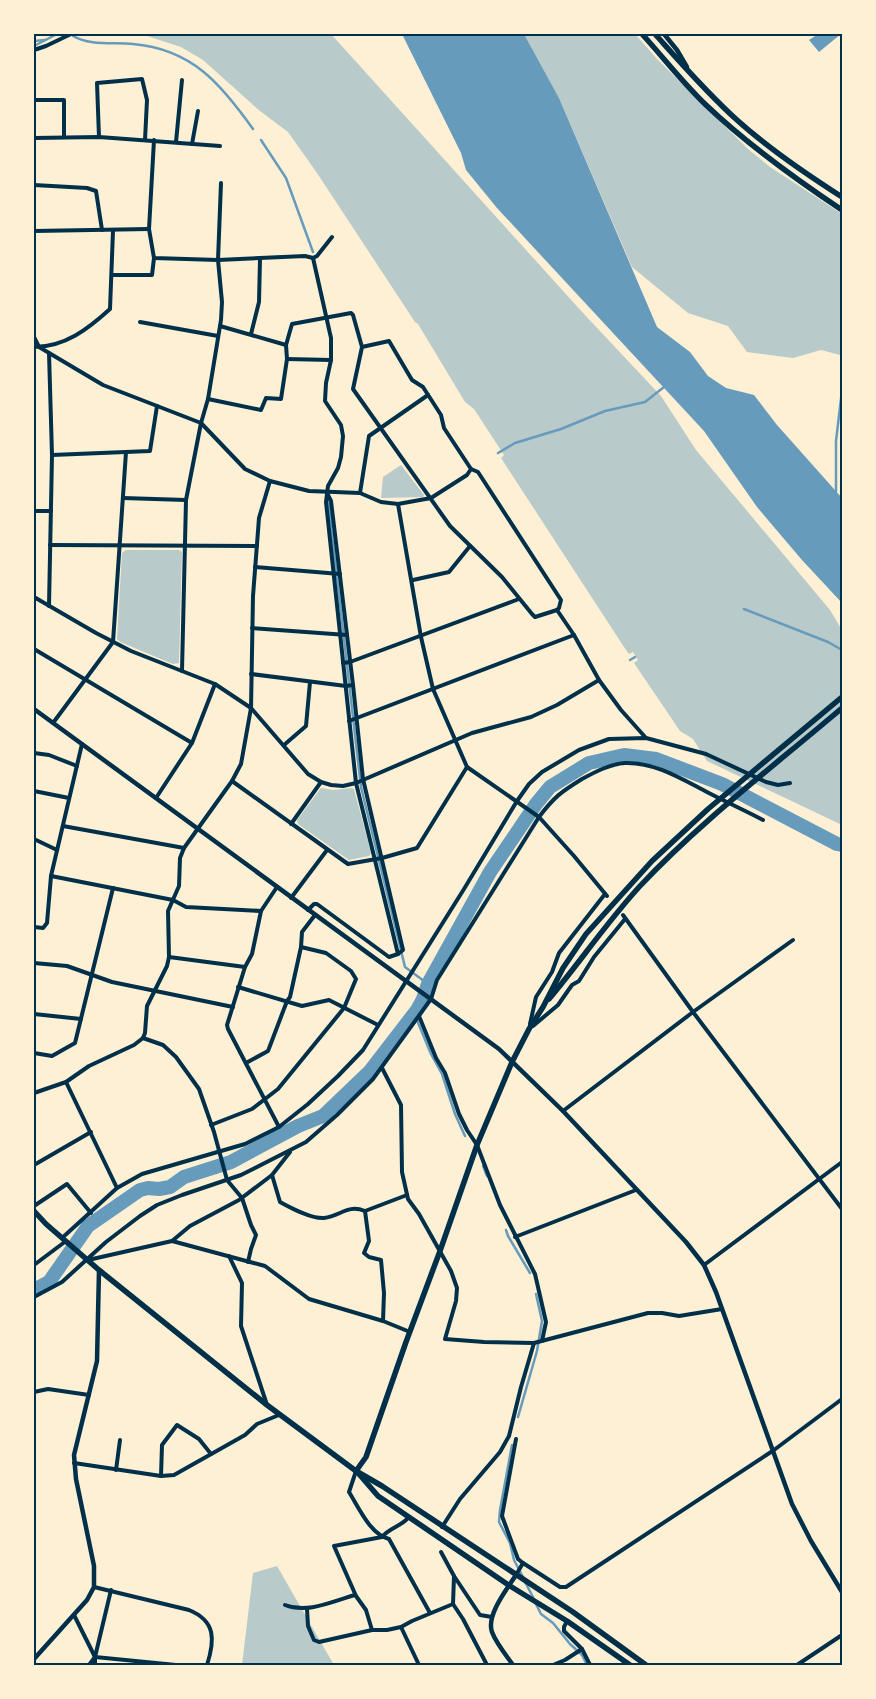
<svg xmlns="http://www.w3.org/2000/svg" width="876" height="1699" viewBox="0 0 876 1699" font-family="Cabin,sans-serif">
  <rect width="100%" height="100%" fill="#fdf0d5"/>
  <g fill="#b9caca">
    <polygon points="85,34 331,34 583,313 661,396 696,450 830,610 842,630 842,825 707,761 693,739 680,731 634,663 638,660 633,652 629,654 624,647 501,458 504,455 474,409 465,402 418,324 415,322 317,173 288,132 260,111 203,60 181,47 147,36"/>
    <polygon points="524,34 635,34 657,59 748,149 770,167 842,214 842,351 840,355 821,350 793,358 747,352 728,326 688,313 632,267 559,98"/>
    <polygon points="401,465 424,495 423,497 381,498 383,477"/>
    <polygon points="126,550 179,550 182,552 179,663 173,664 120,642 117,639 122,553"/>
    <polygon points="321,788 333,790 352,788 354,789 371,853 369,856 349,860 298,824 297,820"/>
    <polygon points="277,1566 334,1665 242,1665 253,1573"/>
  </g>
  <g fill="#669bbc">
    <polygon points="402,34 524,34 559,98 657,327 690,352 708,376 726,388 754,395 777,425 842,498 842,603 802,560 757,507 704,431 497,208 466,170 461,153"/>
    <polygon points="818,34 841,34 819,52 809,40"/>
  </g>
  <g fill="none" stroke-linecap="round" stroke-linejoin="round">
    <g stroke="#669bbc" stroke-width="2.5">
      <path d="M 73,36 C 90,46 114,42 133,44 C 192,49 221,84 253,129"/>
      <polyline points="34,41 45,40"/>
      <polyline points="34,46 57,34"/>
      <polyline points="261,140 286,178 313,252"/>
      <polyline points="498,453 515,443 561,429 605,411 645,402 664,387"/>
      <polyline points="836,491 836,441 842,390"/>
      <polyline points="328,499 361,787 405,967 428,984"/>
      <polyline points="744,609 828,642 842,650"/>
      <polyline points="630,660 635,657"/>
      <polyline points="414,1013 431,1054 442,1074 455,1114 465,1136"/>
      <polyline points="483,1166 487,1176"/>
      <polyline points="506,1230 508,1236 530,1273"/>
      <polyline points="518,1417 537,1351 542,1321 536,1294"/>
      <polyline points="512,1445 500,1510 499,1522 510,1543 514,1560 523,1577"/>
      <polyline points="525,1582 533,1597"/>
      <polyline points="536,1604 541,1614 553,1623 570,1644 582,1655 587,1665"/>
    </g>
    <polyline stroke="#669bbc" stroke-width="14" points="34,1290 49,1282 88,1226 140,1190 148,1188 159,1189 170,1187 184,1177 231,1162 298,1126 323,1116 370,1071 417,1010 423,999 428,984 490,872 536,804 550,787 589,763 624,755 656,759 722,784 837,844 842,845"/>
    <g stroke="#003049" stroke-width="4">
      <polyline points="34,50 46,46 71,34"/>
      <polyline points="34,100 64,100 64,137"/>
      <polyline points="99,137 97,83 142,79 147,100 145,140"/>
      <polyline points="34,138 99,137 220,146"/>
      <polyline points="154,140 149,229 154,258 218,260 305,256 313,258 331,338 331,360 326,383 325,401 341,425 343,436 341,457 338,468 328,486 326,502 356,783 398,954"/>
      <polyline points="176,142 182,80"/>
      <polyline points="192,144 198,111"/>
      <polyline points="34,185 87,188 96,191 102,230"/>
      <polyline points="34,231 149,229"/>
      <polyline points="313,258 317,256 332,237"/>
      <polyline points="112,275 152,275 154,258"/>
      <polyline points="140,322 218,336"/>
      <polyline points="220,326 286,345 292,324 351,313 353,315 362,347 353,389 450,526 502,577 532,614 535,617 557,610 559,608 561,600 478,472 471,469 444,428 441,415 423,387 412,380 389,341 362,347"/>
      <polyline points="251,334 259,302 260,259"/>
      <polyline points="34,337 39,347 103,385 201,423 245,469 270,481 309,491 360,493 381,502 398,504 431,498 467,475 471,469"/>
      <path d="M 34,347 C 65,347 88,329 110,309 L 113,231"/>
      <polyline points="49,353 52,455 49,606"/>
      <polyline points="287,359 331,360"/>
      <polyline points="208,399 261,410 266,398 281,399 287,359 286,345"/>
      <polyline points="52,455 150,451 157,406"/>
      <polyline points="360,493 369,436 428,395"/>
      <polyline points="123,498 186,500"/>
      <polyline points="398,504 421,637 433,689 467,767 539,817 574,856 607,896"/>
      <polyline points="34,511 51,511"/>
      <polyline points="50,545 257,546"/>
      <polyline points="255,567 340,574"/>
      <polyline points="413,580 449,572 470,546"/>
      <polyline points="34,597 96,633 131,651 215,684 251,708 308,774 321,782 331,785 343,786 356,783 472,733 531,717 557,705 599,680"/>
      <polyline points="557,610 574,635 599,680 621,710 646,738"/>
      <polyline points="252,628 347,635"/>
      <polyline points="34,649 192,743"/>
      <polyline points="343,663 350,662 519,599"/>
      <polyline points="182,671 186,500 201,423 208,399 221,320 222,302 218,260 221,183"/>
      <polyline points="251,674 346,686 353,685"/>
      <polyline points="349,721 574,635"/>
      <polyline points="53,723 113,642 126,452"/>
      <polyline points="284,745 306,726 310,682"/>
      <polyline points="34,753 49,755 77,766"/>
      <polyline points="232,781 348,864 382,858 417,848 467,767"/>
      <polyline points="34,791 69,798"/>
      <polyline points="156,798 192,743 215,684"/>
      <polyline points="291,824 321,782"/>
      <polyline points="63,826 184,848"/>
      <polyline points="34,839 57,850"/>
      <polyline points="51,876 173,900 186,907 261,911"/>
      <polyline points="277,887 261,911 252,954 245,967 227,1025 228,1029 279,1127"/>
      <polyline points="291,898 327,850"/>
      <polyline points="308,910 314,904 317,904 389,957 398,954 403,950 363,779 353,685 331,501 327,493"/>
      <polyline points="623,915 693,1012 842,1209"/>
      <polyline points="34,927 43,928 47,923 51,876 82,744"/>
      <polyline points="301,947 302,932 315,915"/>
      <polyline points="169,957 245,967"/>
      <polyline points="34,963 67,966 112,982 233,1007"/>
      <polyline points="238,987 302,1006 329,1000 378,1025"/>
      <polyline points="34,1014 81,1019"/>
      <polyline points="419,1016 436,1058 445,1073 459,1114 467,1130 477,1145 500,1205 535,1274 546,1322 542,1341"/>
      <polyline points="530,1024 536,997 552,972 559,953 605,894"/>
      <polyline points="533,1026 558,1005 572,985 579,981 594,957 625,919"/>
      <polyline points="143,1038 145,1033 147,1006 167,966 169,957 168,911 179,886 180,858 184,848 232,781 241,764 251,708 253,596 259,518 270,481"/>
      <polyline points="34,1053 52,1056 75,1043 113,888"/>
      <polyline points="382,1068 401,1105 402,1172 408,1199 419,1214 451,1271 457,1288 456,1301 445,1339 484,1342 534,1343 648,1313 662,1313 679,1316 722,1309"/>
      <polyline points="66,1082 117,1188"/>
      <polyline points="34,1093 66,1082 89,1066 134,1045 143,1038 163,1045 176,1057 199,1089 214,1132 227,1180 242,1198 251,1225 256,1235 251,1249 248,1262"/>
      <polyline points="563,1111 693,1012 793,940"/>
      <polyline points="211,1125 252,1109 278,1089 344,1008 356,979 351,971 326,953 301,947 290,997 287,1001 268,1051 246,1063"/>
      <polyline points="34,1165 91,1132"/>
      <path d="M 272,1175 L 280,1202 C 291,1208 311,1219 324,1218 C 341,1216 347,1204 365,1211 L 407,1195"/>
      <polyline points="34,1206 67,1184 91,1213"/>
      <polyline points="365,1211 369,1241 364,1253 369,1257 381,1260 384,1293 383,1321"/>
      <polyline points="515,1237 636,1190"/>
      <polyline points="62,1238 117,1188 142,1174 245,1144 279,1127 308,1104 338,1076 363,1050 464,889 517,801 529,784 542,772 579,750 609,739 646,738 706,754 766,782 778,785 790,783"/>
      <polyline points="172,1241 190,1226 239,1200 272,1175 290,1152"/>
      <polyline points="229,1256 242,1283 241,1326 267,1405"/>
      <polyline points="88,1260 172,1241 265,1266 309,1299 383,1321 410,1332"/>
      <polyline points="34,1265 66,1241"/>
      <polyline points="704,1265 842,1162"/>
      <path d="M 34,1297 L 62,1282 L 106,1242 L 140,1216 L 157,1205 L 182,1195 L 241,1175 L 306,1142 L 337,1115 L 373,1079 L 431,999 L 437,980 L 539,817 C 554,797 561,792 582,779 C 595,772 610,764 625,763 C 654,762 680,778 705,791 C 724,801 744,810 763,820"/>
      <polyline points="34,1392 48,1389 89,1395"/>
      <polyline points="516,1439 502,1516 518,1559 523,1563"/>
      <polyline points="74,1463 161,1476 174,1475 245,1435 257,1424 279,1415"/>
      <polyline points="116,1470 120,1440"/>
      <path d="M 356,1471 L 349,1492 C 359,1508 370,1534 389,1539 L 430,1613"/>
      <polyline points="161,1476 162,1445 177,1425 199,1439 211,1454"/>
      <path d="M 409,1517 C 402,1526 389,1528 382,1537 L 334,1546 L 356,1596 L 366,1610 L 372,1630 L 387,1630 L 401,1627 L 412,1621 L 453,1604 L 463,1619 L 487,1665"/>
      <polyline points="442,1527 460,1499 500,1452 509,1436 521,1387 534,1343"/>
      <polyline points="441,1552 454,1576"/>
      <polyline points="516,1575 523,1563 560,1587 566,1587 774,1450 842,1399"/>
      <path d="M 94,1587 L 189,1610 C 216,1621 215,1640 207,1665"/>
      <polyline points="453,1604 454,1576 480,1615 492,1617"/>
      <path d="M 285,1605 C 308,1614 333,1601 355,1595"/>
      <polyline points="307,1609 308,1626 314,1640 319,1642 372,1630"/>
      <polyline points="74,1615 95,1657 95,1665"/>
      <polyline points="567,1621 564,1627 564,1631 582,1649 590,1665"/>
      <polyline points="401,1627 419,1665"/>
      <polyline points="95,1657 176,1665"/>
      <polyline points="89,1665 95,1657 111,1590"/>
      <polyline points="553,1665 565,1660 582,1649"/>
      <polyline points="797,1665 842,1635"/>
    </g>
    <g stroke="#003049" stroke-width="4.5">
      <polyline points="664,34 677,50 687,67"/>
      <polyline points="34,709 499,1049 563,1111 686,1242 704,1265 716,1292 792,1504 811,1541 842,1592"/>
      <polyline points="34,1659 87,1600 94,1587 94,1566 76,1479 74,1455 97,1361 99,1270"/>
      <path d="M 513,1665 C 506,1655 496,1643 492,1632 C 486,1615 507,1589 516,1575"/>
    </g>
    <g stroke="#003049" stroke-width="5.5">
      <path d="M 549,999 C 580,962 607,922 640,886 C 701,821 774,766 842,708"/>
      <polyline points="34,1211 46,1224 99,1270 267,1405 356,1471 382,1486 573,1612 646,1665"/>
      <polyline points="356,1471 366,1457 406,1342 440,1251 477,1145 512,1062 529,1029 543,1007 563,968 586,934 652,861 708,809 842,697"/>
      <polyline points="359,1474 378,1496 510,1586 567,1621 630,1665"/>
    </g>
    <g stroke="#003049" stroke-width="5.5">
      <path d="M 642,34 C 663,57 683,83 706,105 C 748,145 794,178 842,210"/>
      <path d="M 655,34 C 681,63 707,93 737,120 C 769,149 806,174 842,197"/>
    </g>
  </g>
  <rect width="876" height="1699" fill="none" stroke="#fdf0d5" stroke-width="70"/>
  <rect x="35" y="35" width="806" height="1629" fill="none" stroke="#003049" stroke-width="2"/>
</svg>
